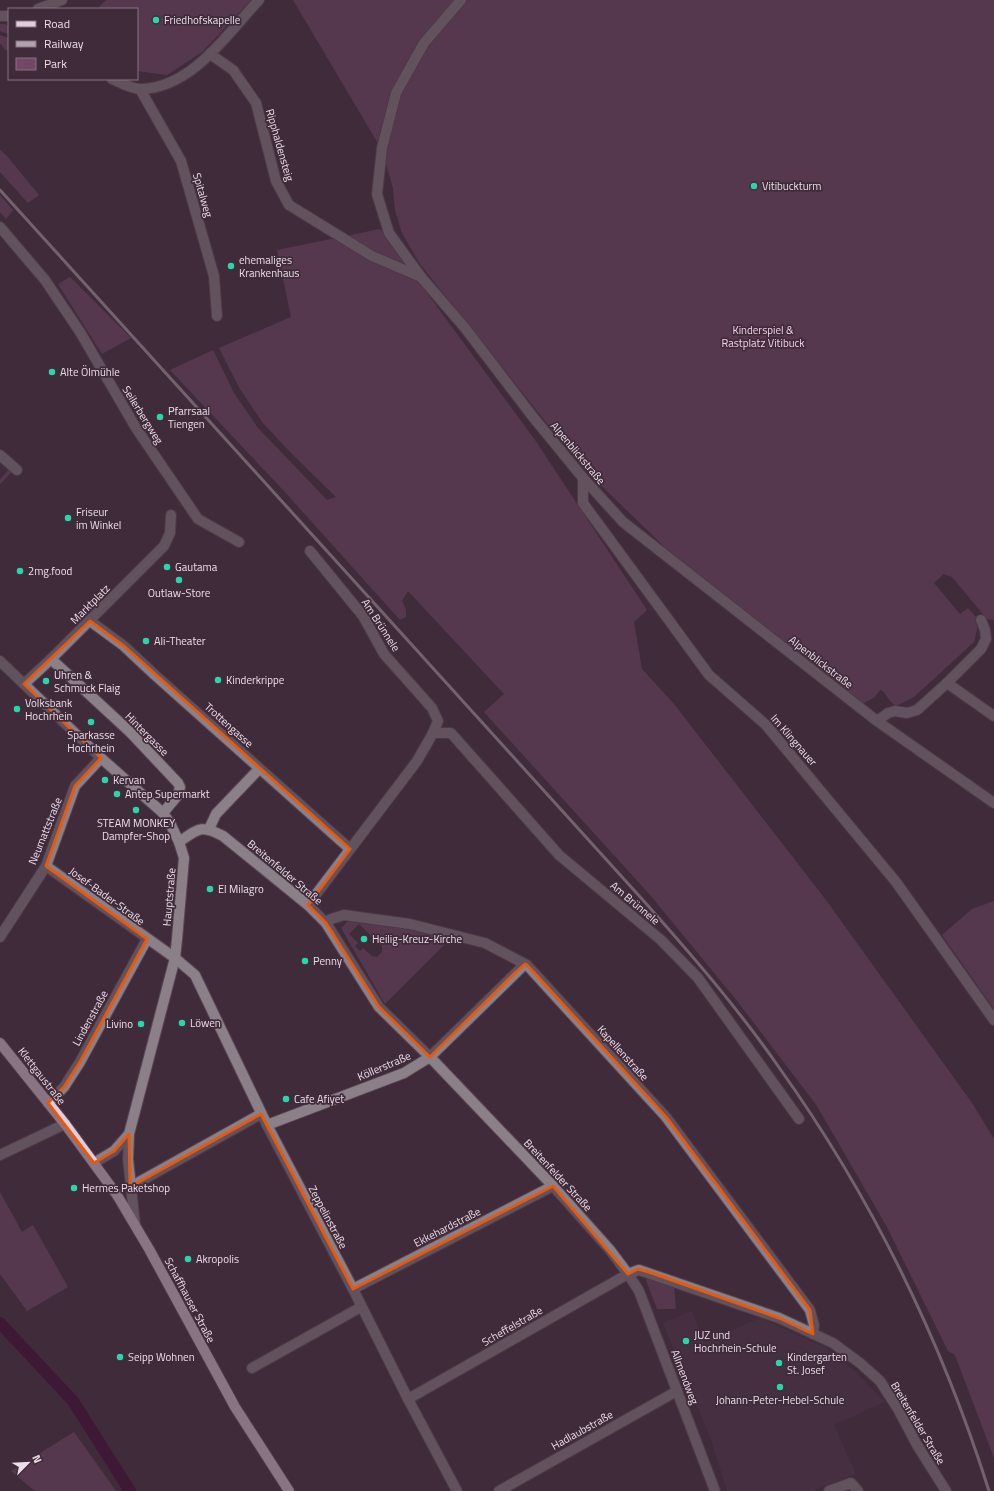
<svg xmlns="http://www.w3.org/2000/svg" width="994" height="1491" viewBox="0 0 994 1491" font-family="'Titillium Web',sans-serif">
  <rect width="100%" height="100%" fill="#402b3b"/>
  <polygon fill="#4f3448" points="692,1311 705,1342 760,1318 825,1347 856,1372 885,1402 834,1425 856,1474 812,1491 727,1491 712,1442 663,1323"/>
  <g fill="#714866" fill-rule="evenodd">
    <polygon points="106,0 251,0 202,52 167,75 137,71 137,9 97,9"/>
    <polygon points="293,0 994,0 994,620 987,619 952,577 944,574 934,583 960,614 968,608 977,618 978,625 974,642 914,697 896,706 890,701 883,691 880,690 875,697 862,704 678,560 580,465 420,264 402,233 395,210 393,188 382,150"/>
    <polygon points="0,24 5,24 9,27 9,34 0,31"/>
    <polygon points="0,35 9,38 9,51 4,49 2,45 0,44"/>
    <polygon points="0,150 6,155 39,195 28,203 0,172"/>
    <polygon points="0,195 13,210 6,219 0,212"/>
    <polygon points="380,229 535,440 647,610 634,622 642,669 674,704 826,900 972,1103 994,1139 994,1458 955,1355 948,1351 887,1227 817,1106 738,1002 651,896 484,712 504,694 408,591 402,601 406,610 406,617 400,620 284,491 170,370 213,350 234,393 258,428 327,500 336,497 290,452 262,422 240,389 219,348 291,317 277,250"/>
    <polygon points="70,277 131,338 102,354 58,284"/>
    <polygon points="994,901 994,1009 942,935 972,909"/>
    <path d="M 350,919 L 433,933 L 445,944 L 385,1004 L 341,928 ZM 359,924 L 382,946 L 382,952 L 377,957 L 372,956 L 363,948 L 360,951 L 355,946 L 358,943 L 349,934 Z"/>
    <polygon points="0,1192 22,1232 33,1225 68,1287 27,1311 0,1274"/>
    <polygon points="650,1277 674,1285 676,1309 657,1309 646,1280"/>
    <polygon points="74,1432 116,1491 35,1491 11,1471"/>
  </g>
  <g fill="none" stroke-linecap="round" stroke-linejoin="round">
    <polyline stroke="#714569" stroke-width="3.5" points="0,482 9,472"/>
    <polyline stroke="#3c0332" stroke-width="12" points="0,1323 73,1401 130,1491"/>
    <defs>
      <g id="minor">
        <polyline points="461,0 424,43 396,93 382,148 377,194 389,233 421,277 465,328 533,417 583,478 623,522 877,721 994,803"/>
        <polyline points="38,9 62,0"/>
        <polyline points="0,16 9,16"/>
        <polyline points="210,54 233,70 256,103 276,181 289,205 372,256 421,277"/>
        <path d="M 112,79 C 121,83 131,89 141,89 C 192,88 227,34 259,0"/>
        <polyline points="140,89 181,161 214,276 217,316"/>
        <polyline points="0,227 45,280 80,332 136,428 198,519 239,542"/>
        <polyline points="0,455 17,470"/>
        <polyline points="583,478 583,503 709,675 766,725 896,882 994,1020"/>
        <polyline points="90,621 124,646 156,676 350,849"/>
        <polyline points="51,659 130,732 178,783 180,787 178,795 163,813"/>
        <polyline points="0,661 101,758 163,813 170,823 179,842 184,858 177,939 175,958 129,1134 114,1151 94,1163"/>
        <polyline points="947,683 994,716"/>
        <polyline points="24,684 51,659 164,546 170,533 171,515"/>
        <polyline points="877,721 888,713 895,711 907,713 917,710 947,683 981,649 986,639 985,630 981,620"/>
        <polyline points="433,733 451,733 559,855 661,940 698,978 799,1119"/>
        <polyline points="209,829 216,814 259,769"/>
        <path d="M 179,842 C 198,829 201,824 223,836 L 308,905 L 326,923 L 379,1007 L 430,1057 L 553,1186 L 610,1250 L 628,1274 L 639,1291 L 715,1491"/>
        <polyline points="46,866 175,958 195,975 267,1125 353,1289 408,1399 457,1491"/>
        <polyline points="308,905 417,761 433,733 438,721 432,708 384,654 363,616 310,551"/>
        <polyline points="326,923 331,919 344,915 410,924 485,943 527,965 666,1117 810,1310 814,1325 813,1334"/>
        <polyline points="0,937 46,866 75,786 101,758"/>
        <polyline points="48,1103 64,1087 80,1062 147,939"/>
        <polyline points="267,1125 404,1073 430,1057 525,964"/>
        <polyline points="129,1134 128,1159 135,1224"/>
        <polyline points="0,1155 65,1124"/>
        <polyline points="130,1187 261,1114"/>
        <polyline points="353,1289 553,1186"/>
        <polyline points="252,1368 361,1307"/>
        <polyline points="408,1399 628,1274 639,1270 779,1318 833,1343 860,1363 880,1381 898,1409 917,1445 946,1491"/>
        <polyline points="499,1491 677,1391"/>
        <polyline points="829,1491 851,1483 858,1491"/>
      </g>
      <polyline id="major" points="0,1043 65,1124 117,1195 149,1249 235,1407 289,1491"/>
    </defs>
    <use href="#minor" stroke="#5c4857" stroke-width="12"/>
    <use href="#major" stroke="#5c4857" stroke-width="12"/>
    <use href="#minor" stroke="#8b8087" stroke-width="10"/>
    <use href="#major" stroke="#e3ccdc" stroke-width="10"/>
    <path stroke="#b2a2ae" stroke-width="3" d="M 0,190 L 642,899 C 690,953 737,1007 778,1066 C 871,1196 941,1339 989,1491"/>
  </g>
  <path d="M0 0H994V1491H0ZM 90,621 L 124,646 L 350,849 L 308,905 L 326,923 L 379,1007 L 430,1057 L 515,973 L 525,964 L 527,965 L 666,1117 L 810,1310 L 813,1334 L 779,1318 L 649,1272 L 638,1269 L 628,1274 L 553,1186 L 353,1289 L 261,1114 L 130,1187 L 129,1134 L 114,1151 L 94,1163 L 48,1103 L 64,1087 L 80,1062 L 147,939 L 46,866 L 75,786 L 101,758 L 24,684 Z" fill="#402b3b" fill-opacity=".55" fill-rule="evenodd"/>
  <path fill="none" stroke="#e8590c" stroke-width="3" stroke-linejoin="round" d="M 90,621 L 124,646 L 350,849 L 308,905 L 326,923 L 379,1007 L 430,1057 L 515,973 L 525,964 L 527,965 L 666,1117 L 810,1310 L 813,1334 L 779,1318 L 649,1272 L 638,1269 L 628,1274 L 553,1186 L 353,1289 L 261,1114 L 130,1187 L 129,1134 L 114,1151 L 94,1163 L 48,1103 L 64,1087 L 80,1062 L 147,939 L 46,866 L 75,786 L 101,758 L 24,684 Z"/>
  <g fill="#2bd5ac" stroke="#402b3b" stroke-width="1.5">
    <circle cx="156" cy="20" r="4"/>
    <circle cx="754" cy="186" r="4"/>
    <circle cx="231" cy="266" r="4"/>
    <circle cx="52" cy="372" r="4"/>
    <circle cx="160" cy="417" r="4"/>
    <circle cx="68" cy="518" r="4"/>
    <circle cx="167" cy="567" r="4"/>
    <circle cx="20" cy="571" r="4"/>
    <circle cx="179" cy="580" r="4"/>
    <circle cx="146" cy="641" r="4"/>
    <circle cx="218" cy="680" r="4"/>
    <circle cx="46" cy="681" r="4"/>
    <circle cx="17" cy="709" r="4"/>
    <circle cx="91" cy="722" r="4"/>
    <circle cx="105" cy="780" r="4"/>
    <circle cx="117" cy="794" r="4"/>
    <circle cx="136" cy="810" r="4"/>
    <circle cx="210" cy="889" r="4"/>
    <circle cx="364" cy="939" r="4"/>
    <circle cx="305" cy="961" r="4"/>
    <circle cx="182" cy="1023" r="4"/>
    <circle cx="141" cy="1024" r="4"/>
    <circle cx="286" cy="1099" r="4"/>
    <circle cx="74" cy="1188" r="4"/>
    <circle cx="188" cy="1259" r="4"/>
    <circle cx="686" cy="1341" r="4"/>
    <circle cx="120" cy="1357" r="4"/>
    <circle cx="779" cy="1363" r="4"/>
    <circle cx="780" cy="1387" r="4"/>
  </g>
  <g text-anchor="middle" dominant-baseline="central" stroke-width="3.5" stroke-linejoin="round" paint-order="stroke">
    <g font-size="11" fill="#ecdee8" stroke="#402b3b" text-anchor="start">
      <text x="164" y="20">Friedhofskapelle</text>
      <text x="762" y="186">Vitibuckturm</text>
      <text x="239" y="260">ehemaliges<tspan x="239" dy="13">Krankenhaus</tspan></text>
      <text x="60" y="372">Alte Ölmühle</text>
      <text x="168" y="411">Pfarrsaal<tspan x="168" dy="13">Tiengen</tspan></text>
      <text x="76" y="512">Friseur<tspan x="76" dy="13">im Winkel</tspan></text>
      <text x="175" y="567">Gautama</text>
      <text x="28" y="571">2mg.food</text>
      <text x="179" y="593" text-anchor="middle">Outlaw-Store</text>
      <text x="154" y="641">Ali-Theater</text>
      <text x="54" y="675">Uhren &amp;<tspan x="54" dy="13">Schmuck Flaig</tspan></text>
      <text x="226" y="680">Kinderkrippe</text>
      <text x="25" y="703">Volksbank<tspan x="25" dy="13">Hochrhein</tspan></text>
      <text x="91" y="735" text-anchor="middle">Sparkasse<tspan x="91" dy="13">Hochrhein</tspan></text>
      <text x="113" y="780">Kervan</text>
      <text x="125" y="794">Antep Supermarkt</text>
      <text x="136" y="823" text-anchor="middle">STEAM MONKEY<tspan x="136" dy="13">Dampfer-Shop</tspan></text>
      <text x="218" y="889">El Milagro</text>
      <text x="372" y="939">Heilig-Kreuz-Kirche</text>
      <text x="313" y="961">Penny</text>
      <text x="190" y="1023">Löwen</text>
      <text x="133" y="1024" text-anchor="end">Livino</text>
      <text x="294" y="1099">Cafe Afiyet</text>
      <text x="82" y="1188">Hermes Paketshop</text>
      <text x="196" y="1259">Akropolis</text>
      <text x="694" y="1335">JUZ und<tspan x="694" dy="13">Hochrhein-Schule</tspan></text>
      <text x="128" y="1357">Seipp Wohnen</text>
      <text x="787" y="1357">Kindergarten<tspan x="787" dy="13">St. Josef</tspan></text>
      <text x="780" y="1400" text-anchor="middle">Johann-Peter-Hebel-Schule</text>
    </g>
    <g font-size="11" fill="#ecdee8" stroke="#402b3b">
      <text transform="translate(280 145) rotate(74)">Ripphaldensteig</text>
      <text transform="translate(203 195) rotate(74)">Spitalweg</text>
      <text transform="translate(143 415) rotate(58)">Seilerbergweg</text>
      <text transform="translate(578 453) rotate(50)">Alpenblickstraße</text>
      <text transform="translate(90 604) rotate(-45)">Marktplatz</text>
      <text transform="translate(381 625) rotate(57)">Am Brünnele</text>
      <text transform="translate(821 662) rotate(38)">Alpenblickstraße</text>
      <text transform="translate(229 725) rotate(42)">Trottengasse</text>
      <text transform="translate(147 734) rotate(45)">Hintergasse</text>
      <text transform="translate(794 740) rotate(49)">Im Klingnauer</text>
      <text transform="translate(45 831) rotate(-68)">Neumattstraße</text>
      <text transform="translate(285 872) rotate(40)">Breitenfelder Straße</text>
      <text transform="translate(107 896) rotate(36)">Josef-Bader-Straße</text>
      <text transform="translate(169 897) rotate(-85)">Hauptstraße</text>
      <text transform="translate(635 903) rotate(40)">Am Brünnele</text>
      <text transform="translate(90 1018) rotate(-61)">Lindenstraße</text>
      <text transform="translate(623 1053) rotate(48)">Kapellenstraße</text>
      <text transform="translate(384 1066) rotate(-23)">Köllerstraße</text>
      <text transform="translate(42 1076) rotate(52)">Klettgaustraße</text>
      <text transform="translate(558 1175) rotate(47)">Breitenfelder Straße</text>
      <text transform="translate(328 1217) rotate(62)">Zeppelinstraße</text>
      <text transform="translate(447 1227) rotate(-27)">Ekkehardstraße</text>
      <text transform="translate(190 1300) rotate(62)">Schaffhauser Straße</text>
      <text transform="translate(512 1326) rotate(-30)">Scheffelstraße</text>
      <text transform="translate(685 1377) rotate(69)">Allmendweg</text>
      <text transform="translate(918 1423) rotate(59)">Breitenfelder Straße</text>
      <text transform="translate(582 1430) rotate(-29)">Hadlaubstraße</text>
    </g>
    <g font-size="11" fill="#f5d0ea" stroke="#402b3b">
      <text x="763" y="330">Kinderspiel &amp;<tspan x="763" dy="13">Rastplatz Vitibuck</tspan></text>
    </g>
  </g>
  <rect x="8" y="8" width="130" height="72" fill="#402b3b" stroke="#857380"/>
  <rect x="16" y="21" width="20" height="6" fill="#e3ccdc" stroke="#857380"/>
  <text x="44" y="28" font-size="12" fill="#ecdee8">Road</text>
  <rect x="16" y="41" width="20" height="6" fill="#b2a2ae" stroke="#857380"/>
  <text x="44" y="48" font-size="12" fill="#ecdee8">Railway</text>
  <rect x="16" y="58" width="20" height="12" fill="#714866" stroke="#857380"/>
  <text x="44" y="68" font-size="12" fill="#ecdee8">Park</text>
  <g transform="translate(28 1463) rotate(66)" stroke="#402b3b" stroke-width="3" paint-order="stroke">
  <path d="M0-3L7 15L0 10L-7 15Z" fill="#ecdee8"/>
  <text y="-6" font-size="11" font-weight="bold" text-anchor="middle" fill="#ecdee8">N</text>
  </g>
</svg>
